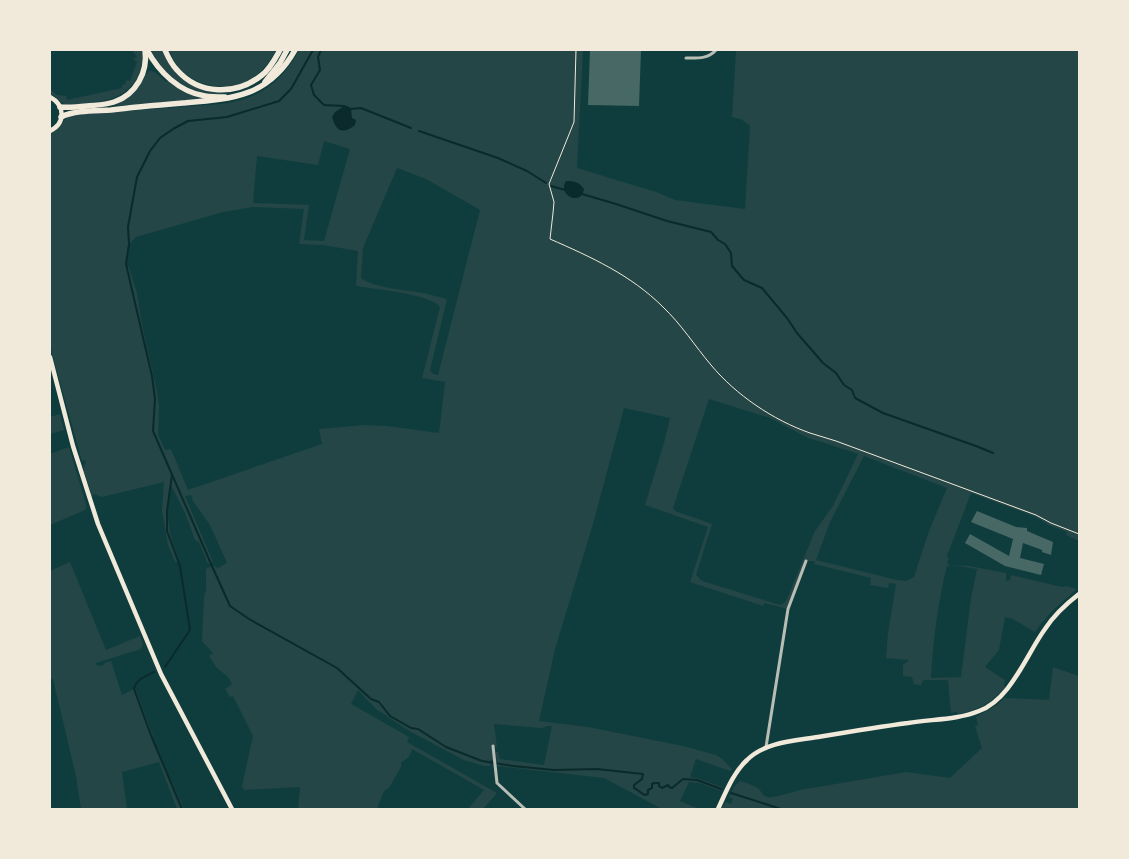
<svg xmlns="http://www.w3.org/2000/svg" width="1129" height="859" viewBox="0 0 1129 859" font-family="'Varela Round',sans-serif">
  <rect width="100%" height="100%" fill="#0f3d3e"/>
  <g fill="#244646" fill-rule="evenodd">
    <path d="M 132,50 L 142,50 C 145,71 133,91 113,98 C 103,102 92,102 81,104 L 80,105 L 65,105 L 54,96 L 50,94 L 50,89 L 57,95 L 66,96 L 67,100 L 122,88 L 122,85 L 125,84 L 126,80 L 130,81 L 137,62 L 133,59 L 137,57 Z"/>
    <path d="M 151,50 L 163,50 C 169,59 175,71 183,79 C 194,90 216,93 231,94 C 195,97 167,82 151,50 Z"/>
    <path d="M 169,50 L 276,50 C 269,63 260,75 247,81 C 224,92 195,86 178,67 C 174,62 172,56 169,50 Z"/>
    <path d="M 299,50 L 583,50 L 577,168 L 656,192 L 675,200 L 745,209 L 750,126 L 741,119 L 732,117 L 736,50 L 1079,50 L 1079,541 L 1066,535 L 1067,532 L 1049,525 L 1036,517 L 971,493 L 947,556 L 949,559 L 947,562 L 949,565 L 969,566 L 1006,573 L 1006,581 L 1010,580 L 1011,575 L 1062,587 L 1066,586 L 1077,589 L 1051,612 L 1043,622 L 1042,622 L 1035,632 L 1013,619 L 1005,617 L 999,650 L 985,667 L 1005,680 L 1004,685 L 1005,687 C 993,702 978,710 959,714 L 956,712 L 951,713 L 948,680 L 923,680 L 921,685 L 914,684 L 912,677 L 903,676 L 903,665 L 909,660 L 886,658 L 888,633 L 896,584 L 889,583 L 888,588 L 870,585 L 871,578 L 814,564 L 815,561 L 806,561 L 788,609 L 764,603 L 763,606 L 690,582 L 708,527 L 645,505 L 664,443 L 670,418 L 624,408 L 593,524 L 555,649 L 539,721 L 588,727 L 683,746 L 716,755 L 721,758 L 732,769 L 730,771 L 696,759 L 690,777 L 700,779 L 722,787 L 721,791 L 699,783 L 689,782 L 680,801 L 699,809 L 662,809 L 604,778 L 497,766 L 496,752 L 498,752 L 500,759 L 544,765 L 552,726 L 548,726 L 542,728 L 494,724 L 497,747 L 493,746 L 494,760 L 490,760 L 490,766 L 484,766 L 464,760 L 411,732 L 376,709 L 358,690 L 351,704 L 409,737 L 407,742 L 497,793 L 483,809 L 468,809 L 484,790 L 412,749 C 411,755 407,760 401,762 L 401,767 L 389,788 L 385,790 C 381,796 380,802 377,809 L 298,809 L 300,787 L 244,790 L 242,786 L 253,736 L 233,696 L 230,697 L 225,689 L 232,684 L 228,677 L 216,667 L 209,656 L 213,653 L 202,641 L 204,596 L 206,591 L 206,569 L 213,565 L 218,568 L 227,563 L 210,525 L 193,501 L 191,495 L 185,496 L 213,562 L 208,564 L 199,542 L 195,540 L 185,513 L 171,485 L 167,511 L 170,533 L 179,561 L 175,562 L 168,545 L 162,510 L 164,482 L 102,497 L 94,494 L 92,497 L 84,471 L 84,465 L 86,464 L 85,460 L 82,461 L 52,354 L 50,339 L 50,134 C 61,129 62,119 72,115 L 221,104 C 257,100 282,83 299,50 ZM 324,141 L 350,149 L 324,241 L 304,240 L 309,205 L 253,203 L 257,156 L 318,165 ZM 397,168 L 426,179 L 480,210 L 438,375 L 433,374 L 430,370 L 447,299 C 439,297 431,295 423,293 C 407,290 373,288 361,278 L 363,248 ZM 253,207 L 304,209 L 299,244 L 323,245 L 358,251 L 356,286 C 374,289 431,294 440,307 L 422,378 L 445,382 L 439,433 L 387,426 L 364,425 L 319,429 L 322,444 L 188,490 L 171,449 L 165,450 L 158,435 L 159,406 L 157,392 L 141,320 L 137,293 L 129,268 L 126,264 L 128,259 L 129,244 L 136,237 L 223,212 ZM 709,399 L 770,418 L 808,438 L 828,444 L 858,454 L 833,506 L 815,531 L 787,599 L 784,603 L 780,605 L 702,581 L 696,575 L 712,524 L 675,511 L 673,508 ZM 864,456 L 947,488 L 929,531 L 914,577 L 906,581 L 897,580 L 816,560 L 830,522 ZM 952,565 L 977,569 L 971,598 L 961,677 L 931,678 C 933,640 938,602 947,566 Z"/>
    <path d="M 149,71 C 156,70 161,78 166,82 L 167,81 L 185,93 L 199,98 L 200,99 L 118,106 L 117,103 C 126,98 135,94 140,85 C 143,80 145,75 149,71 Z"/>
    <polygon points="60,414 64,430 50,434 50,417"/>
    <polygon points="69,447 87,508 85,510 50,525 50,454"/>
    <polygon points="70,562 106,650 140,636 143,644 141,649 96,663 97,666 104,665 105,663 111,661 122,695 134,689 136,691 153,736 152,739 169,779 171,780 184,809 177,809 159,762 122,772 127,809 81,809 76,776 53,679 50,680 50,571"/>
    <path d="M 1053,667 L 1079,676 L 1079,809 L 721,809 L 726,802 L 731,804 L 733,799 L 729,797 L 734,787 L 740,781 C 746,783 754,785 759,789 C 762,792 762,796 767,797 C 772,799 798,790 806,789 L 906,772 L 950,778 L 982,748 L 975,726 L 978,725 L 976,717 L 997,705 L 1004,698 L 1049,700 Z"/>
  </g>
  <g fill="#0a2a2b">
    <path d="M 344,106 L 351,109 L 352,118 L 356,120 L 355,125 C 342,135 336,131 332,117 L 335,112 Z"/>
    <path d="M 566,181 C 575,181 579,182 584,189 C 581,207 557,195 566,181 Z"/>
  </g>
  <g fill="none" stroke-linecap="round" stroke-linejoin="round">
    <g stroke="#0a2a2b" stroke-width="2">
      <polyline points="321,50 318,57 320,70 311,85 314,95 324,105 344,106 351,109 361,108 411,128"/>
      <polyline points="419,131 498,158 527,171 546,183"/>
      <polyline points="551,186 565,190"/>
      <polyline points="582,194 616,204 667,221 711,232 718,240 725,244 731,253 732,266 744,280 762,288 787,318 797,333 823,363 836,373 844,385 852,390 855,398 883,413 976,446 993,453"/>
      <polyline points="212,566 153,431 155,399 152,376 126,264 129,244 128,227 137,177 150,151 160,138 173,129 188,121 227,117 279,101 291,89 313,50"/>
      <path d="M 212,566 L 230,606 L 249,619 L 337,668 L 371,699 L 379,702 L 390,716 L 411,728 L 418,729 L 446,747 L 482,761 L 513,766 L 554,770 L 597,769 L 643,774 L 642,779 L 634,785 L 634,788 C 639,790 641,794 645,795 L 648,794 L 648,790 L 652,788 L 652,784 L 654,783 L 659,783 L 659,786 L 662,788 L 668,785 L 669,787 L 672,788 L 683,779 L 697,780 L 721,789"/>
      <polyline points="165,667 190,630 180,566 167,531 167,511 172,475"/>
      <path d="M 154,672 C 146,676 136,679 134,689 L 152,738 L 182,809"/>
      <polyline points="731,793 781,809"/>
    </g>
  </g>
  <g fill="#486865">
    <polygon points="590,50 641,50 639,106 588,105"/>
    <polygon points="977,511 1016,527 1027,528 1027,531 1053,542 1051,555 1042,552 1042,550 1023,543 1020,558 1044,564 1041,575 1005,566 965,543 970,534 1009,556 1013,539 971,522"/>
  </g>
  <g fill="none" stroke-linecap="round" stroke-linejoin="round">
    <path stroke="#f1e9da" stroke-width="1" d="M 576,50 L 574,122 L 549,184 L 554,202 L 553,213 L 550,239 C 591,257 631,275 663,307 C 681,324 695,346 711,365 C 736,395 773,420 810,433 C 819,436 827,438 836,441 L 1036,515 L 1051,523 L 1079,534"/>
    <g stroke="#b8beb3" stroke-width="3">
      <path d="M 686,58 C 698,58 708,59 716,50"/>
      <polyline points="493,746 497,783 525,809"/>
      <polyline points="766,747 788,609 806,561"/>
    </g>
    <g stroke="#f1e9da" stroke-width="4.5">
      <path d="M 50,97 C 65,105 66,123 50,131"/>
      <polyline points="50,357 73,446 98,524 161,674 232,809"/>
      <path d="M 718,809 C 726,792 733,773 747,760 C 765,742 794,741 818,737 C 848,732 878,727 908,723 C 932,719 957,720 979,711 C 1011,699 1026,655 1045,629 C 1054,615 1066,604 1079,594"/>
    </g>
    <g stroke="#f1e9da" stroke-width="5.5">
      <path d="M 147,50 C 159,72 179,92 205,96 C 211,97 218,97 225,97"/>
      <path d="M 165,50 C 168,57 171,64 177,70 C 199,95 236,96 262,75 C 270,69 275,59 280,50"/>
      <polyline points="265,82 280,63 287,50"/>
      <path d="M 60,107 C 69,108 78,107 87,106 C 96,105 105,105 114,102 C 136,95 148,72 145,50"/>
      <path d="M 61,117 C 76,110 95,111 111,110 C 135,107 159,105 183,103 C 232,99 269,97 295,50"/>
    </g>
  </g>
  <rect width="1129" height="859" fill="none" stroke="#f1e9da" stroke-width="102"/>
</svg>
